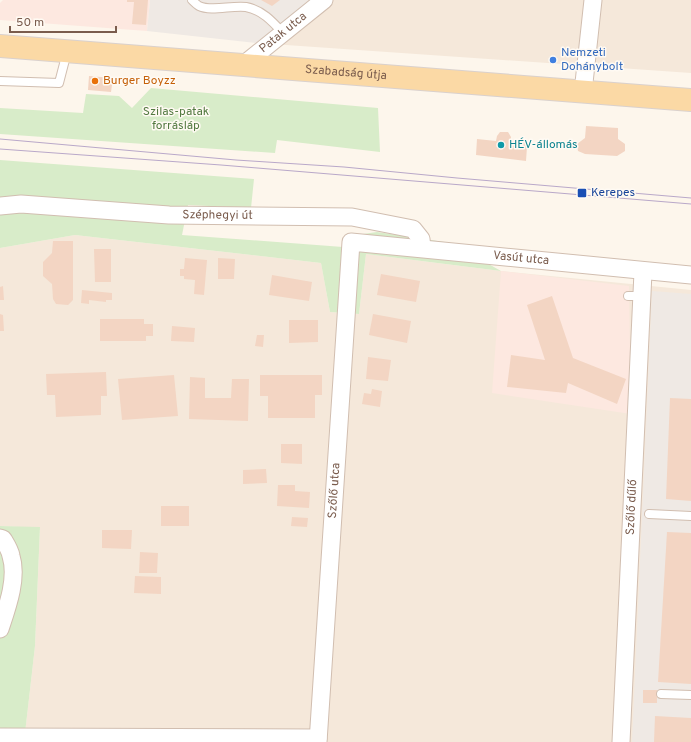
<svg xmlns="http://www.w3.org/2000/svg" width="691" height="742" viewBox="0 0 691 742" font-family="Overpass,sans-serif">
  <rect width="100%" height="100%" fill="#fdf6ec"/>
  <g fill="#f5e8da">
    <polygon points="310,0 691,0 691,73 257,43"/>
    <polygon points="75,235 321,263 330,312 359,314 366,254 501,271 691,290 691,742 24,742 35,646 40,528 0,526 0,248"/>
  </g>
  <g fill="#fde8e0">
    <polygon points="3,0 150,0 147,31 0,20 0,3"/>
    <polygon points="501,271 629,286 631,414 492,393"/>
  </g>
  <g fill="#efe9e4">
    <polygon points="150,0 310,0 257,43 147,31"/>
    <polygon points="652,291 691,294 691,742 632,742"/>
  </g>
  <g fill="#d8ecc9">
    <polygon points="151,88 378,108 380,152 277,140 275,153 0,134 0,108 83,113 86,94 119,96 132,108"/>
    <polygon points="0,160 254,179 251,208 188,205 182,235 343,247 349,236 377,232 451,243 501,271 366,254 359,314 330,312 321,263 75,235 0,248"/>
    <polygon points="0,526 40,527 35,646 24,742 0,742"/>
  </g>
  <g fill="#f3d5c3">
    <polygon points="127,0 148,0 146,25 132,24 134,2 127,2"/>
    <polygon points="261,0 280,0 272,6"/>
    <polygon points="89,76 113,78 111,92 88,90"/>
    <polygon points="586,126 618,128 618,139 625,144 625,151 617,156 585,154 578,151 577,144 585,138"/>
    <polygon points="500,132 508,132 511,137 511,141 516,142 522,138 527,147 526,161 476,155 477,139 496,141 497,136"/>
    <polygon points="53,241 73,241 73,300 68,305 56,304 53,299 52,284 43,276 43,262 52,253"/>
    <polygon points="94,249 111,249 111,282 95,282"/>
    <polygon points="185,258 207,260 204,295 194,294 195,280 184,279 184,276 180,276 180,269 184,269"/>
    <polygon points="218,258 235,259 234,279 218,279"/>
    <polygon points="381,274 420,281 416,302 377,295"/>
    <polygon points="272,275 312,282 309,301 269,295"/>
    <polygon points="3,286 4,300 0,300 0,287"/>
    <polygon points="82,290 112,293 112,300 106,300 106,302 89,300 89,304 81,303"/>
    <polygon points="552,296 573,358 626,379 617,404 568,383 566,393 507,387 511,355 545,360 527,305"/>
    <polygon points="0,314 3,315 4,331 0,331"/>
    <polygon points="373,314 411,321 407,343 369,335"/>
    <polygon points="100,319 144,319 144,324 153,324 153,336 146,336 146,341 100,341"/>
    <polygon points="289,320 318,320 318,342 289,343"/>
    <polygon points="172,326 195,328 194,342 171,341"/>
    <polygon points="257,335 264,335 263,347 255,346"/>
    <polygon points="368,357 391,360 388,381 366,379"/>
    <polygon points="106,372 107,396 101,396 101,415 56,417 55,395 47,395 46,374"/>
    <polygon points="174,375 178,416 122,420 118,379"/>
    <polygon points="260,375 322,375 322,395 315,395 315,418 268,418 268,396 260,396"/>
    <polygon points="190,377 205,378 205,398 231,398 232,379 249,379 248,421 189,419"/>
    <polygon points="372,389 382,391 380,407 362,404 364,393 371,394"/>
    <polygon points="670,398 691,399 691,501 666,499"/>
    <polygon points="281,444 302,444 302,464 281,463"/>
    <polygon points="266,469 267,483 243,484 243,470"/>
    <polygon points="278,485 295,485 295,491 310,492 309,508 277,506"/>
    <rect x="161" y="506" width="28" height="20"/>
    <polygon points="292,517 308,518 307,527 291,526"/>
    <polygon points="102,530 132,530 131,549 102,548"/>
    <polygon points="667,532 691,533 691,684 658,682"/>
    <polygon points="140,552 158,553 157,573 139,573"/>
    <polygon points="135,576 161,577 161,594 134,593"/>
    <rect x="643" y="690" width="14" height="13"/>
    <polygon points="655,716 691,718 691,742 654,742"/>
  </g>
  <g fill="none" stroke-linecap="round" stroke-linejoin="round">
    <defs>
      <g id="lane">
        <path d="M 192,0 C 194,2 197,5 199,6 C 211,12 232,5 246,7 C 262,10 272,21 283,33"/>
        <polyline points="0,81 59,83 67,52"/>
        <polyline points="628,296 642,296"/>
        <polyline points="649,514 691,516"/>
        <polyline points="661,694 691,695"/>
      </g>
      <g id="street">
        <path id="s1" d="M 242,66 L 324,0"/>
        <polyline points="583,92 593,0"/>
        <path id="s2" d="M 0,206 L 21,204 L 169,215 L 352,217 L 413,229 L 421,239 L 422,248"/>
        <path d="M 0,538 L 3,539 C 6,544 10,550 11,556 C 18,578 7,608 0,629"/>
        <polyline points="0,737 318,738"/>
        <path id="s3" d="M 318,742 L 351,242 L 691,275"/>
        <path id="s4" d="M 621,742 L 643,272"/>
      </g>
      <g id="primary">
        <path id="s5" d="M 0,46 L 691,100"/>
      </g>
    </defs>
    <use href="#lane" stroke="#d1beb0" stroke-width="10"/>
    <use href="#street" stroke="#d1beb0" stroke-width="19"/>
    <use href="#primary" stroke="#dad1cd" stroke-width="24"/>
    <use href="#lane" stroke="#fff" stroke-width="8"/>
    <use href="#street" stroke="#fff" stroke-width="17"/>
    <use href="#primary" stroke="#fbd9a5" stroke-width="22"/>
    <g stroke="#b9a8c9" stroke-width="1">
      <polyline points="0,139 236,160 344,167 457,178 691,198"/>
      <polyline points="0,149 221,165 691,204"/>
    </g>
  </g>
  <circle fill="#3f7fe0" stroke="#fffaf3" stroke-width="1.5" cx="553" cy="60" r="4"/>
  <circle fill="#e8710a" stroke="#fffaf3" stroke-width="1.5" cx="95" cy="81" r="4"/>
  <circle fill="#0f9aa8" stroke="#fffaf3" stroke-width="1.5" cx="501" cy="145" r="4"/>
  <rect fill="#1a4fb4" stroke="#fffaf3" stroke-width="1.5" x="577" y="188" width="10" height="10" rx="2"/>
  <g text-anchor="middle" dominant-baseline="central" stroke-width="3" stroke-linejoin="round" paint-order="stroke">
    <g font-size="12" fill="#7a5c4d" stroke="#fffaf3">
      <text stroke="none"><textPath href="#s1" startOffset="53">Patak utca</textPath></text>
      <text stroke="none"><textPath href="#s5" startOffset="347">Szabadság útja</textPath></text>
      <text stroke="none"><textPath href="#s2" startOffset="218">Széphegyi út</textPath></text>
      <text stroke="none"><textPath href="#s3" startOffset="672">Vasút utca</textPath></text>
      <text stroke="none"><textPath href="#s3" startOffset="252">Szőlő utca</textPath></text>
      <text stroke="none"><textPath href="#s4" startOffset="235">Szőlő dűlő</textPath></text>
    </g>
    <g font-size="12" fill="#366cbe" stroke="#fffaf3" text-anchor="start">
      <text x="561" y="53">Nemzeti<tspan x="561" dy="14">Dohánybolt</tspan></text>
    </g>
    <g font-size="12" fill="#c56008" stroke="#fffaf3" text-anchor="start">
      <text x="103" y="81">Burger Boyzz</text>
    </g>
    <g font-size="12" fill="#537a41" stroke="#fffaf3">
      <text x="176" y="112">Szilas-patak<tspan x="176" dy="14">forrásláp</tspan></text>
    </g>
    <g font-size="12" fill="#0d838f" stroke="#fffaf3" text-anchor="start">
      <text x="509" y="145">HÉV-állomás</text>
    </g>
    <g font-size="12" fill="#164399" stroke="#fffaf3" text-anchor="start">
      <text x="591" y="193">Kerepes</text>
    </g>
  </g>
  <path d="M10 26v6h106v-6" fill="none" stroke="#7a5c4d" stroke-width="2"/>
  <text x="16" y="26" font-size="12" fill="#7a5c4d" stroke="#fffaf3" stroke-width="3" paint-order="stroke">50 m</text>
</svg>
